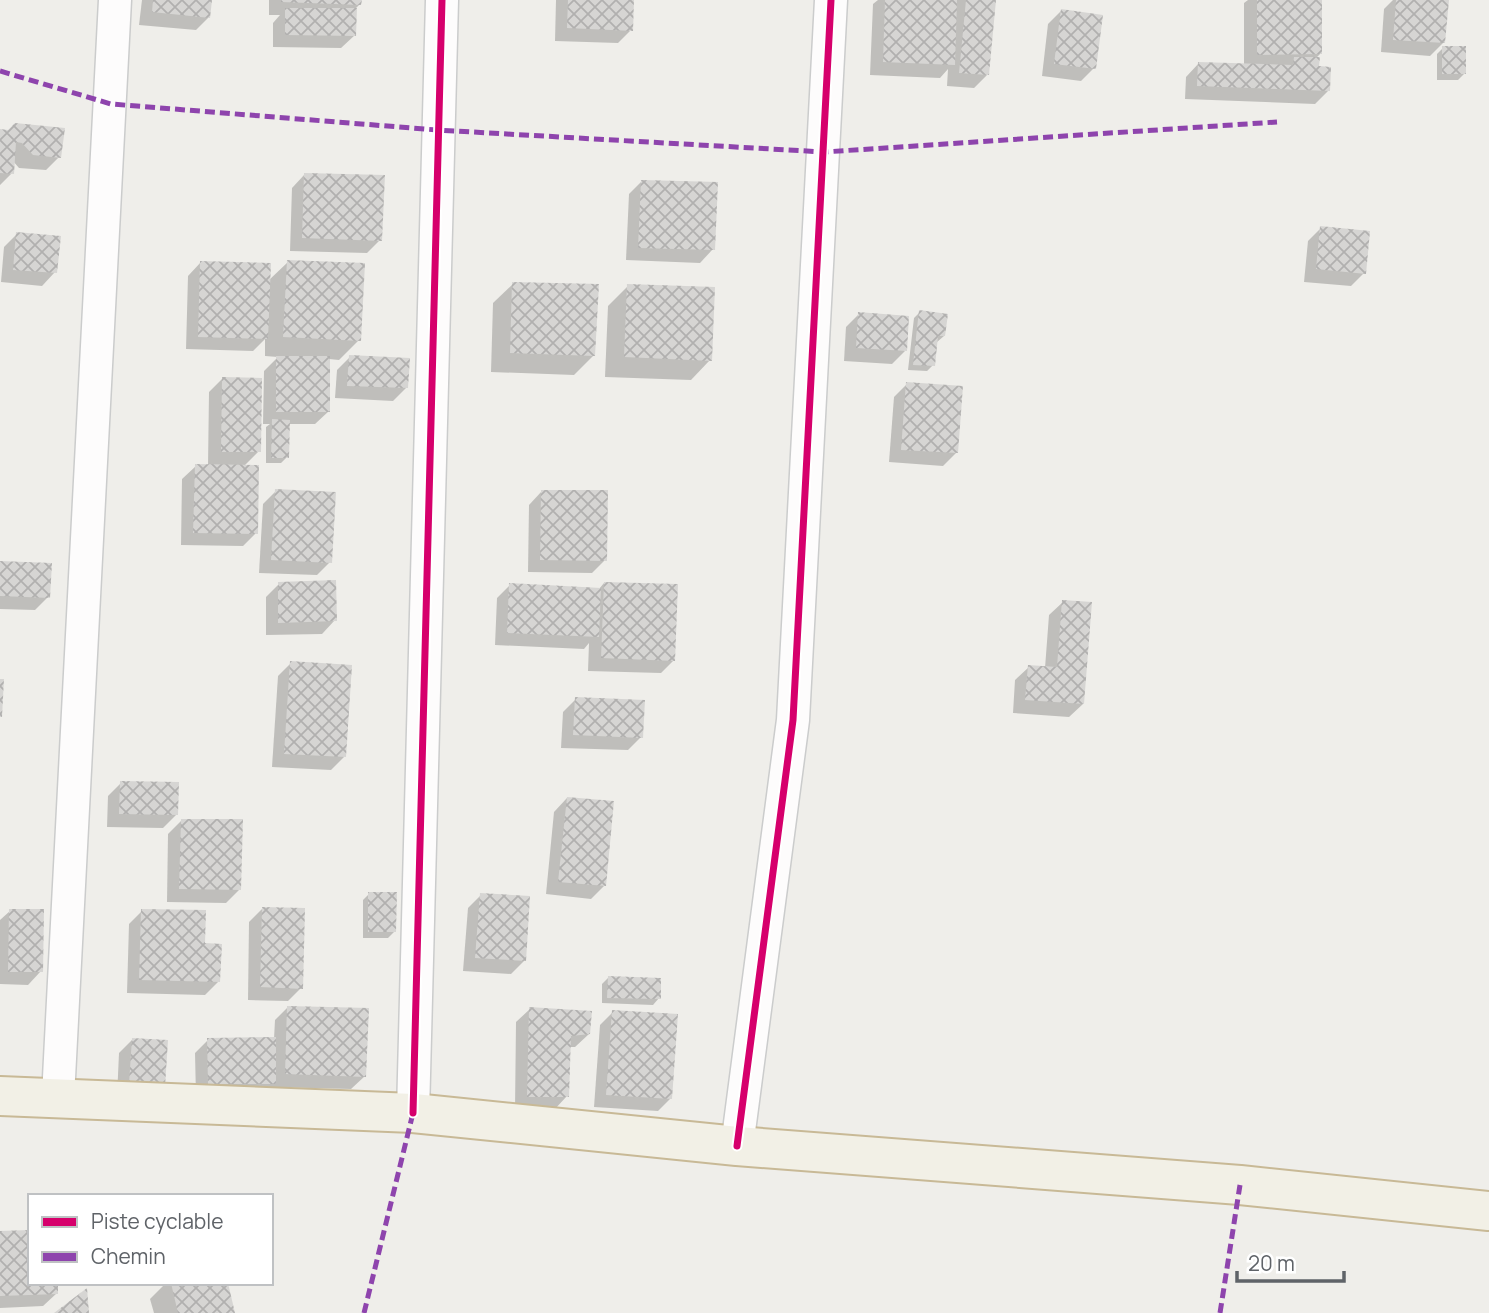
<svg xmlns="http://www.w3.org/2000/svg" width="1489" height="1313" viewBox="0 0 1489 1313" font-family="Manrope,sans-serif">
  <defs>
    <pattern id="building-cross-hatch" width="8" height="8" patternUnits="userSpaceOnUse" patternTransform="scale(1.75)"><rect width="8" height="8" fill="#d6d5d3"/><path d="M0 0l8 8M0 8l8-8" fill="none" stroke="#b1b0af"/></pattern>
  </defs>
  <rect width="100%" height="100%" fill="#efeeea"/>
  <g fill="#0003">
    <polygon points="142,0 211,0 209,17 196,30 139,25"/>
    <polygon points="269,0 360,0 360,4 355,9 355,35 341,48 273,47 273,23 280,15 269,15"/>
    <polygon points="556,0 632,0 631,30 618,43 555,41"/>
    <polygon points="878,0 994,0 987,75 974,88 947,86 948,69 940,78 870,75 873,4"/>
    <polygon points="1248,0 1320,0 1321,53 1315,59 1328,91 1315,104 1185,99 1186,77 1199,63 1244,65 1244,3"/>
    <polygon points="1393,0 1447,0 1443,43 1430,56 1381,52 1384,9"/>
    <polygon points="1061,11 1094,68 1081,81 1042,76 1048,24"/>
    <polygon points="1443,48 1465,73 1458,80 1437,80 1437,54"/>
    <polygon points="0,131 59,157 46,170 19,168 13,161 12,173 0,185"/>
    <polygon points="305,174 380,240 367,253 290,251 292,188"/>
    <polygon points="642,181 713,249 700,263 626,260 629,194"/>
    <polygon points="1321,228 1364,273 1351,286 1304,282 1308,241"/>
    <polygon points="17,234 55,272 42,286 1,282 4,247"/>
    <polygon points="201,262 268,281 288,262 359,340 339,360 329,359 329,411 315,424 288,424 287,457 281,463 266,463 266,427 270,424 263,424 264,371 278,357 265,356 265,339 253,351 186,349 188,276"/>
    <polygon points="513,284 594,355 574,375 491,372 493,303"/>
    <polygon points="628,286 710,360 691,380 605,377 608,306"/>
    <polygon points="920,312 944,336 937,342 933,365 927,371 908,370 914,318"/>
    <polygon points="859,314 905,351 892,364 844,361 846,327"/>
    <polygon points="350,357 407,387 393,401 335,398 337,370"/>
    <polygon points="222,379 259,451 244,466 256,533 243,546 181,545 182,479 196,466 208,466 209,392"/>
    <polygon points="907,384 956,453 943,466 889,462 894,397"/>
    <polygon points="276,491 330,562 317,575 259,573 263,504"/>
    <polygon points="542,491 605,560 592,573 528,572 529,505"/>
    <polygon points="0,563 48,597 35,610 0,609"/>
    <polygon points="604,583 674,660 661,673 588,671 589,643 584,649 495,645 497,598 510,585 599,589"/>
    <polygon points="279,584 335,620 322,634 266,635 266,597"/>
    <polygon points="1063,602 1083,704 1069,717 1013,713 1015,680 1029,667 1045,668 1049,615"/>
    <polygon points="291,663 344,757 331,770 272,767 278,676"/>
    <polygon points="576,699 641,737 628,750 561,748 563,712"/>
    <polygon points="121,783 177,814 163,828 107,827 108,796"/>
    <polygon points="567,798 604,886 591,899 546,894 554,812"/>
    <polygon points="181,821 239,890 226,903 167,902 168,834"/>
    <polygon points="369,894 394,932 388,938 363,938 363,900"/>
    <polygon points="481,895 524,961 511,974 463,971 468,908"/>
    <polygon points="262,909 301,988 288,1001 248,1000 249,922"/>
    <polygon points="10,911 41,971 28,985 0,984 0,920"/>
    <polygon points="142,911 203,945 218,982 205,995 127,993 129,924"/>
    <polygon points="608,978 659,998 653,1005 602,1003 602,984"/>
    <polygon points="288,1007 365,1076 351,1089 270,1087 261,1096 196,1097 195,1053 208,1040 274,1039 275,1020"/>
    <polygon points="530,1009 589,1034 575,1047 569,1047 567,1096 554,1110 515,1109 516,1022"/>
    <polygon points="613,1012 671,1098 658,1111 594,1107 600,1025"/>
    <polygon points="133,1039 166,1042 117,1097 119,1053"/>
    <polygon points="0,1233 30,1283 57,1293 43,1306 0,1308"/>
    <polygon points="166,1283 226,1283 233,1313 154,1313 150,1299"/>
  </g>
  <g fill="url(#building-cross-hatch)">
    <polygon points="153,0 212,0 210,18 152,12"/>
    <polygon points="281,0 362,0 361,5 281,2"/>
    <polygon points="568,0 634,0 633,31 567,28"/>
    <polygon points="885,0 957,0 955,65 883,62"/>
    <polygon points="966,0 996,0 989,75 959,73"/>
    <polygon points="1257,0 1322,0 1322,54 1257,55"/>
    <polygon points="1396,0 1449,0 1445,43 1393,40"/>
    <polygon points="285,8 357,8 356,36 285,35"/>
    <polygon points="1061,9 1103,15 1096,69 1054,64"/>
    <rect x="1442" y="46" width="24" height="28"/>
    <polygon points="1294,57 1320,57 1319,66 1331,67 1330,91 1197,86 1198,62 1293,65"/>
    <polygon points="15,123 65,128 61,158 33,155 22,143 16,142 14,174 0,173 0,129 8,130"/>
    <polygon points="304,173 385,175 382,241 302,238"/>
    <polygon points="641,180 718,182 715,250 638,248"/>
    <polygon points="1320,226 1370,231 1366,274 1316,269"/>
    <polygon points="16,232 61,236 57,273 13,270"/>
    <polygon points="287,260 365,263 361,341 283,337"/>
    <polygon points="200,261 271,263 268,339 198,337"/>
    <polygon points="512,282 599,284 595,356 510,353"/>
    <polygon points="627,284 715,287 712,361 624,357"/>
    <polygon points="919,310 948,314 945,336 938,336 935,366 913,365"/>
    <polygon points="858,312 909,316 907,351 856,348"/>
    <polygon points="349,355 410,358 408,388 347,386"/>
    <rect x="276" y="356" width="54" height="56"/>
    <polygon points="222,377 262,378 261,452 221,452"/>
    <polygon points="906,382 963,386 958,453 901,450"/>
    <polygon points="272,419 290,420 289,458 271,458"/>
    <polygon points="195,464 259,465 258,534 193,533"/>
    <polygon points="275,489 336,492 332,563 271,560"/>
    <polygon points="541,490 608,490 607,561 540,560"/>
    <polygon points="0,561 52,563 50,598 0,596"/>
    <polygon points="336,580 337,621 278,623 278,582"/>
    <polygon points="604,582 678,584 675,661 601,658"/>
    <polygon points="509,583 601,588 599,637 507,633"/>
    <polygon points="1062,600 1092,602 1084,704 1025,700 1028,665 1057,667"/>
    <polygon points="290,661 352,665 346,757 284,754"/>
    <polygon points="0,679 4,679 2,717 0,717"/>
    <polygon points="575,697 645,700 643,738 573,735"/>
    <polygon points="120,781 179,782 178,815 119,814"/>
    <polygon points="567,797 614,801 606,886 558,882"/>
    <polygon points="181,819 243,819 241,890 179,889"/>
    <polygon points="368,892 397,892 396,932 368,932"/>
    <polygon points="480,893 530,896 526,961 475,958"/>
    <polygon points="262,907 305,908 303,989 260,987"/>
    <polygon points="9,909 44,909 43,972 8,972"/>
    <polygon points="141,909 206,910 205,943 222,944 220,982 139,980"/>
    <polygon points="608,976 661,978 661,999 607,998"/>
    <polygon points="287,1006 369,1008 366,1077 285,1074"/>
    <polygon points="529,1007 592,1011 590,1034 571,1036 569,1097 527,1097"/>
    <polygon points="612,1010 678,1014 672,1099 606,1095"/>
    <polygon points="276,1037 276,1084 208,1084 207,1038"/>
    <polygon points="132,1038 168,1040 165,1087 129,1084"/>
    <polygon points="30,1230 30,1283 58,1283 58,1294 0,1296 0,1231"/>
    <polygon points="171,1283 228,1283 235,1313 178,1313"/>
    <polygon points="87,1288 89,1313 54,1313"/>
  </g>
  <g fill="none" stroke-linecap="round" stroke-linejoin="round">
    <defs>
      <g id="minor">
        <polyline points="58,1097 115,0"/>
        <polyline points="413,1113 442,0"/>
        <polyline points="737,1146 793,720 831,0"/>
      </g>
      <polyline id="trunk" points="0,1096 413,1113 737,1146 1240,1185 1489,1211"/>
    </defs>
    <use href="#minor" stroke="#cbcccc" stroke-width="35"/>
    <use href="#trunk" stroke="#c8b996" stroke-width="42"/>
    <use href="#minor" stroke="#fdfcfc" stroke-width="32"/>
    <use href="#trunk" stroke="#f2f0e6" stroke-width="38"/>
    <g stroke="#8e44ad" stroke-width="5" stroke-dasharray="10 5" stroke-linecap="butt">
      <polyline points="0,71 111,104 437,130 824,152 1277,122"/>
      <polyline points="364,1313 413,1113"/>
      <polyline points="1220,1313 1240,1185"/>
    </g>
    <defs>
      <g id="cycleway">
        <polyline points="413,1113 442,0"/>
        <polyline points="737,1146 793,720 831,0"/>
      </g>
    </defs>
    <use href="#cycleway" stroke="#fff" stroke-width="11"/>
    <use href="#cycleway" stroke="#d6006c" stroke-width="7"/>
  </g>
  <rect x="28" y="1194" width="245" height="91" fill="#ffffff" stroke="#bfc1c3" stroke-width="2"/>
  <rect x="42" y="1217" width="35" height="10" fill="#d6006c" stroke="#bfc1c3" stroke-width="2"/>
  <text x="91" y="1229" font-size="21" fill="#5f6368">Piste cyclable</text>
  <rect x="42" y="1252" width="35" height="10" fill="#8e44ad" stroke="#bfc1c3" stroke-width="2"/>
  <text x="91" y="1264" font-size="21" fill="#5f6368">Chemin</text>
  <path d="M1237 1271v10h107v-10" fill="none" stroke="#5f6368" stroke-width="3.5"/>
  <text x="1248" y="1271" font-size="21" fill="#5f6368" stroke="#ffffff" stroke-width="5" paint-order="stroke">20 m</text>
</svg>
